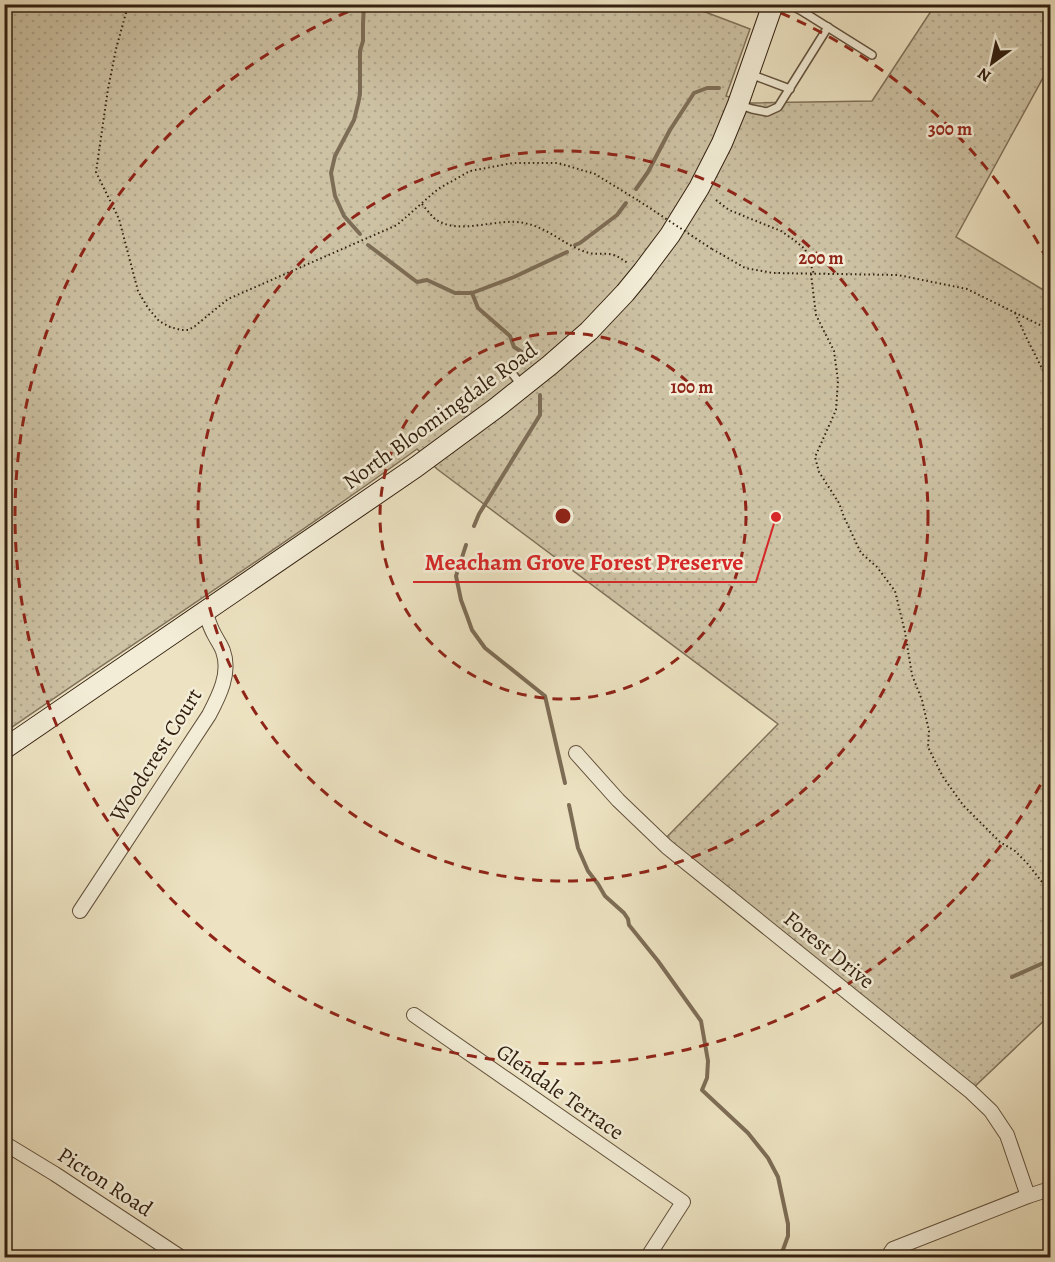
<svg xmlns="http://www.w3.org/2000/svg" width="1055" height="1262" viewBox="0 0 1055 1262" font-family="Alegreya,serif">
  <defs>
    <pattern id="park-dots" width="8" height="8" patternUnits="userSpaceOnUse" patternTransform="scale(1.5)"><rect width="8" height="8" fill="#cdc2a4"/><path d="M2 2h.1M6 6h.1" fill="none" stroke="#b0a68c" stroke-width="1.8" stroke-linecap="round"/></pattern>
  </defs>
  <rect width="100%" height="100%" fill="#ede3c2"/>
  <filter id="stains"><feTurbulence type="fractalNoise" baseFrequency=".00333" numOctaves="4"/><feColorMatrix values="0 0 0 0 .2 0 0 0 0 .09 0 0 0 0 .02 0 0 0 .5 -.17"/></filter>
  <radialGradient id="worn" r=".72"><stop offset=".6" stop-color="#630" stop-opacity="0"/><stop offset="1" stop-color="#630" stop-opacity=".3"/></radialGradient>
  <path fill="url(#park-dots)" stroke="#80715a" stroke-width="1.5" d="M 5,5 L 687,5 L 750,29 L 726,96 L 751,103 L 872,101 L 935,5 L 1050,5 L 1050,65 L 956,237 L 1050,294 L 1050,1015 L 970,1091 L 662,842 L 778,724 L 437,469 L 417,449 C 282,547 142,637 5,732 Z"/>
  <g fill="none" stroke-linecap="round" stroke-linejoin="round">
    <g stroke="#7d6d56" stroke-width="4">
      <polyline points="636,189 648,172 670,130 694,93 707,88 719,88"/>
      <polyline points="360,234 344,216 335,196 331,173 335,156 354,120 358,104 360,94 360,51 363,41 363,24 364,4"/>
      <polyline points="368,245 417,282 427,280 455,293 472,293 514,277 567,252"/>
      <polyline points="575,245 580,243 617,215 626,203"/>
      <polyline points="472,293 478,308 510,336 514,347 522,352 525,361"/>
      <polyline points="474,526 479,514 540,415 540,395"/>
      <polyline points="466,545 456,576 461,600 467,616 472,630 485,648 545,696 565,783"/>
      <polyline points="569,805 578,848 588,871 598,884 605,896 624,913 628,919 629,925 658,961 701,1021 708,1061 707,1078 702,1090 748,1133 768,1158 778,1177 788,1224 788,1236 780,1258"/>
      <polyline points="1012,977 1050,960"/>
    </g>
    <defs>
      <g id="service">
        <polyline points="789,4 805,13 872,55"/>
        <polyline points="805,13 810,4"/>
        <polyline points="750,74 790,89"/>
        <polyline points="740,105 752,109 767,112 778,107 828,27"/>
        <polyline points="509,369 521,385"/>
      </g>
      <g id="minor">
        <polyline points="576,753 618,800 667,847 970,1091 991,1111 1007,1135 1028,1196"/>
        <path d="M 80,911 L 209,715 C 219,696 231,673 223,651 C 221,645 217,640 214,634 C 210,627 208,619 205,612"/>
        <polyline points="414,1015 683,1202 647,1258"/>
        <polyline points="4,1143 55,1174 182,1258"/>
        <polyline points="887,1258 893,1249 1028,1196 1050,1189"/>
      </g>
      <polyline id="secondary" points="4,749 416,467 496,408 550,365 589,331 625,293 643,271 670,235 699,188 722,143 738,104 773,4"/>
    </defs>
    <use href="#service" stroke="#62513c" stroke-width="10"/>
    <use href="#minor" stroke="#62513c" stroke-width="16"/>
    <use href="#secondary" stroke="#332010" stroke-width="22"/>
    <g stroke="#332010" stroke-width="2" stroke-dasharray="1.5 3" stroke-linecap="butt">
      <polyline points="125,4 127,9 116,49 108,89 96,172 119,219 138,291 148,308 159,321 170,327 181,330 188,330 195,326 228,299 397,225 438,189 470,171 513,163 558,163 595,174 639,201"/>
      <polyline points="716,200 729,210 781,231 794,240 805,249 814,274"/>
      <path d="M 422,204 C 426,209 430,214 434,218 C 457,237 497,217 524,223 C 547,227 564,245 586,252 C 593,255 601,253 609,254 C 617,255 623,260 629,264"/>
      <polyline points="712,249 745,268 773,273 898,275 967,289 1050,330"/>
      <polyline points="811,274 816,315 834,351 838,381 836,410 815,457 819,472 839,503 844,517 861,553 877,567 895,591 905,632 912,675 922,700 929,731 928,747 943,777 963,805 1000,842 1015,851 1027,863 1050,892"/>
      <polyline points="1015,313 1027,339 1050,384"/>
    </g>
    <use href="#service" stroke="#f3edd7" stroke-width="7"/>
    <use href="#minor" stroke="#f3edd7" stroke-width="14"/>
    <use href="#secondary" stroke="#f3edd7" stroke-width="20"/>
    <polyline stroke="#332010" stroke-width="2" stroke-dasharray="1.5 3" stroke-linecap="butt" points="639,201 712,249"/>
  </g>
  <g fill="none" stroke="#8f2418" stroke-width="3" stroke-dasharray="10 8">
    <circle cx="563" cy="516" r="183"/>
    <circle cx="563" cy="516" r="365"/>
    <path d="M1049 769A548 548 0 1 1 362 6M764 6A548 548 0 0 1 1049 263"/>
  </g>
  <g text-anchor="middle" dominant-baseline="central" stroke-width="5" stroke-linejoin="round" paint-order="stroke">
    <g font-size="22" fill="#332010" stroke="#f3edd7">
      <text transform="translate(440 416) rotate(-36)">North Bloomingdale Road</text>
      <text transform="translate(156 755) rotate(-58)">Woodcrest Court</text>
      <text transform="translate(829 950) rotate(39)">Forest Drive</text>
      <text transform="translate(560 1092) rotate(35)">Glendale Terrace</text>
      <text transform="translate(105 1182) rotate(33)">Picton Road</text>
    </g>
  </g>
  <circle cx="563" cy="516" r="9" fill="#8f2418" stroke="#f3edd7" stroke-width="3"/>
  <g font-size="18" text-anchor="middle" font-weight="bold" fill="#8f2418" stroke="#f3edd7" stroke-width="5" stroke-linejoin="round" paint-order="stroke">
    <text x="950" y="135">300 m</text>
    <text x="821" y="264">200 m</text>
    <text x="692" y="393">100 m</text>
  </g>
  <path fill="none" stroke="#d62828" stroke-width="2" d="M776 517L756 582H413"/>
  <circle fill="#d62828" stroke="#f3edd7" stroke-width="2" cx="776" cy="517" r="6"/>
  <g font-size="24" text-anchor="middle" font-weight="bold" fill="#d62828" stroke="#f3edd7" stroke-width="5" stroke-linejoin="round" paint-order="stroke">
    <text x="584" y="570">Meacham Grove Forest Preserve</text>
  </g>
  <rect width="1055" height="1262" fill="none" stroke="#ede3c2" stroke-width="24"/>
  <rect x="6" y="6" width="1043" height="1250" fill="none" stroke="#332010" stroke-width="3"/>
  <rect x="12" y="12" width="1031" height="1238" fill="none" stroke="#332010" stroke-width="1.5"/>
  <g transform="translate(992 63) rotate(213)" stroke="#f3edd7" stroke-width="4.5" paint-order="stroke">
  <path d="M0-4.5L10 22L0 15L-10 22Z" fill="#332010"/>
  <text y="-9" font-size="16" font-weight="bold" text-anchor="middle" fill="#332010">N</text>
  </g>
  <rect width="100%" height="100%" filter="url(#stains)"/>
  <rect width="100%" height="100%" fill="url(#worn)"/>
</svg>
